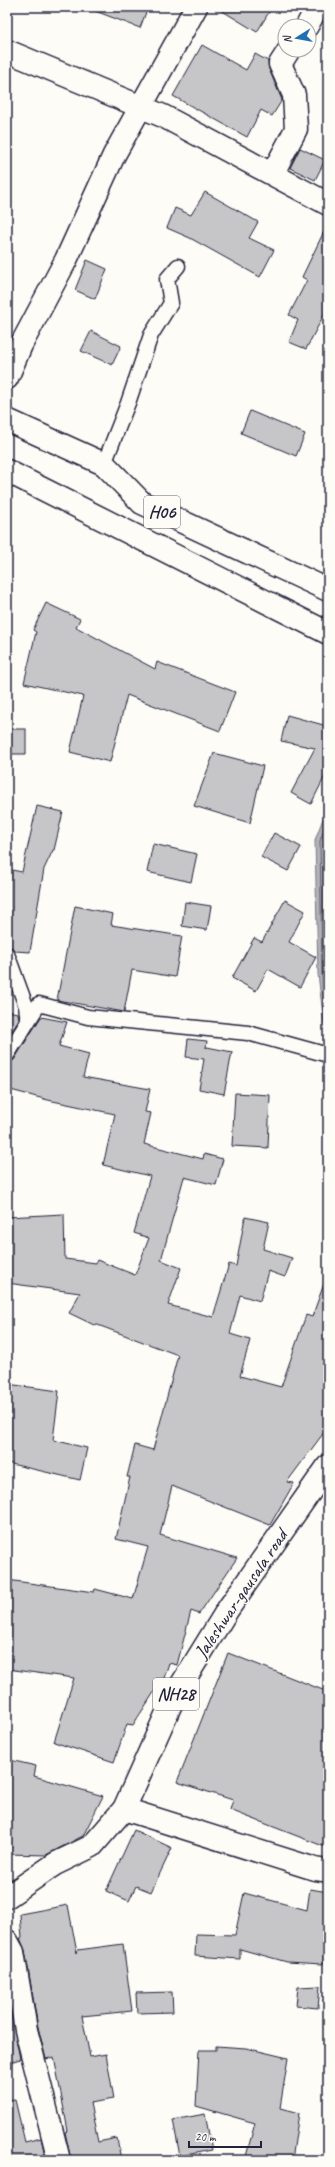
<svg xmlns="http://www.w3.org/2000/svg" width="335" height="2167" viewBox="0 0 335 2167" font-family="Caveat,sans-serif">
  <rect width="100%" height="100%" fill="#fdfcf7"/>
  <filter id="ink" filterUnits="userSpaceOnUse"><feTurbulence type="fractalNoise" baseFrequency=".025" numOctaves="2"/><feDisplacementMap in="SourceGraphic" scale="8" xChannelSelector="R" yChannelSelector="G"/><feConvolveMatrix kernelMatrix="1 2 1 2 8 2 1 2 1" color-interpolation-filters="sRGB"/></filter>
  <g filter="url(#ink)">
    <polygon fill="#b2b2b7" stroke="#787885" points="328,805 328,1027 324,1024 318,974 315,840"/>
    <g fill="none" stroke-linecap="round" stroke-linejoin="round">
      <g stroke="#5c5c6d" stroke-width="1">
        <polyline points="328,817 320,841 322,974 328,1022"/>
        <polyline points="328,832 325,842 328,981"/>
      </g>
    </g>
    <g fill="#c6c6c8" stroke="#22223b">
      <polygon points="90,7 148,7 140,28 90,9"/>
      <polygon points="216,7 272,7 257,32"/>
      <polygon points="202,45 246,70 255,54 268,61 269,69 282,100 272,116 261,110 247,137 173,96"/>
      <polygon points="300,148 325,160 315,180 290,168"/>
      <polygon points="205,192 258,222 249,238 274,250 260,277 190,238 167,228 175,208 191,215"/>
      <polygon points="328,223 328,307 306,349 289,342 298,320 289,315 307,280 302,277"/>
      <polygon points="87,260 107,269 95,299 75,290"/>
      <polygon points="91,331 121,346 112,365 81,351"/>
      <polygon points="250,411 305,434 296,456 241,433"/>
      <polygon points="46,603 80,619 76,627 155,669 157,662 235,692 220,731 127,695 110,762 70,752 83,696 24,683 36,632 33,630"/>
      <polygon points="287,715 327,726 328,724 328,770 311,804 291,793 315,748 281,741"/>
      <rect x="7" y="729" width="19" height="25"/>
      <polygon points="214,753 263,766 250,823 194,806"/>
      <polygon points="37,806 63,812 54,850 53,850 44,869 30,952 15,951 9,946 10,929 7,927 7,869 22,872"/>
      <polygon points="274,833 301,847 288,871 261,857"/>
      <polygon points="153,844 197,854 191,882 147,872"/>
      <polygon points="285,900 305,911 289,942 316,957 300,987 268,969 256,991 232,978 254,938 262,942"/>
      <polygon points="185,902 211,906 207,930 182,926"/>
      <polygon points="75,906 113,914 111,925 182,936 175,977 132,970 124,1012 57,1000"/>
      <polygon points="7,1011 18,1013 19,1020 7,1039"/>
      <polygon points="41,1017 67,1022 59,1046 89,1054 83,1077 150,1089 145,1112 151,1113 144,1144 203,1159 204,1154 223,1159 216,1185 184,1177 161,1260 181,1268 168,1305 213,1317 229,1264 236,1266 245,1217 269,1222 263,1249 292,1258 285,1277 268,1271 260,1301 240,1295 230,1334 250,1340 240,1376 281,1387 306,1315 312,1317 325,1281 328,1282 328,1427 287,1482 294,1483 270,1525 172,1486 160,1535 237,1558 199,1614 191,1611 177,1665 169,1663 161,1687 158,1686 133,1725 127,1724 114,1762 54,1742 74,1678 7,1669 7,1580 94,1592 95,1589 133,1599 148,1547 116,1539 130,1477 127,1477 135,1445 153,1450 178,1355 95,1324 94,1325 69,1313 80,1293 7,1283 7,1217 64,1214 65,1259 96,1263 97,1260 135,1275 149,1238 134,1233 150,1176 103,1165 115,1114 48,1100 7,1089 7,1063 14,1060"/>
      <polygon points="188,1039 207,1041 206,1048 207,1047 232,1052 224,1094 199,1089 204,1059 186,1057"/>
      <polygon points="235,1093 270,1095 268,1148 232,1146"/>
      <polygon points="7,1384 59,1391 53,1440 87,1448 80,1480 7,1463"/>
      <polygon points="228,1653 328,1692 328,1848 230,1810 233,1800 177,1782"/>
      <polygon points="10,1760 36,1766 34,1776 103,1796 83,1836 46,1855 7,1854 7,1772"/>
      <polygon points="134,1830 172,1848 151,1892 136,1886 129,1901 106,1891"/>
      <polygon points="310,1889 328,1892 328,1937 326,1937 323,1964 287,1962 240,1949 240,1959 195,1956 196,1934 235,1935 244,1893 307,1910"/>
      <polygon points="68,1905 77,1953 78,1950 123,1944 132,2011 82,2016 90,2057 106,2054 114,2099 90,2103 98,2142 117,2138 121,2160 71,2160 65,2132 68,2131 54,2057 46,2059 38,2027 25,1950 20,1938 22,1938 20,1914"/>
      <polygon points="320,1986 318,2008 296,2006 298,1987"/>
      <polygon points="7,1992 20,2059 7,2063"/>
      <polygon points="172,1992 173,2012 137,2013 136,1993"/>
      <polygon points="216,2046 246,2048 288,2058 280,2108 299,2113 292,2160 245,2160 255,2123 196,2106 199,2050 216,2050"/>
      <polygon points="15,2100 25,2142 41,2138 46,2160 7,2160 7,2101"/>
      <polygon points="205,2114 212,2150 180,2156 173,2120"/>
    </g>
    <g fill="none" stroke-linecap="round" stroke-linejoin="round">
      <defs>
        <g id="lane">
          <polyline points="104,464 128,403 151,335 171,303 167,279 178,266"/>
          <polyline points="7,954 26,1006 28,1021"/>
          <polyline points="7,1055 39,1004 88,1017 248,1033 328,1055"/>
        </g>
        <g id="street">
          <polyline points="307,26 316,9"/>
          <polyline points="7,51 163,116 328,204"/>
          <polyline points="273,173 296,129 294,95 280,64 289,50"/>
          <polyline points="7,378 21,345 66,260 114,155 196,7"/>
          <polyline points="124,1809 315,1869 328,1871"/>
          <polyline points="7,1941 13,1952 26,2030 59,2160"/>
        </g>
        <polyline id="primary" points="7,1897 55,1864 92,1846 124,1809 175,1695 228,1609 328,1466"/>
        <g id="highway">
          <polyline points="7,420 104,464 142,503 328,590"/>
          <polyline points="7,471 328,633"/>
        </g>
      </defs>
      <use href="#lane" stroke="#22223b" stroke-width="17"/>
      <use href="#street" stroke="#22223b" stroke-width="25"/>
      <use href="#primary" stroke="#22223b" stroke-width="25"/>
      <use href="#highway" stroke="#22223b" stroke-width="25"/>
      <use href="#lane" stroke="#fdfcf7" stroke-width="14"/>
      <use href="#street" stroke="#fdfcf7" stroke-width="22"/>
      <use href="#primary" stroke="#fdfcf7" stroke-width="22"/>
      <use href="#highway" stroke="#fdfcf7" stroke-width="22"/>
    </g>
  </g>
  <g text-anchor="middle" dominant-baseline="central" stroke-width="3" stroke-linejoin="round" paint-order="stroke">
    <g fill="#fdfcf7" stroke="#646373" stroke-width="1">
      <rect x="144" y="496" width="36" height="32" rx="3"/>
      <rect x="153" y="1678" width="46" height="32" rx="3"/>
    </g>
    <g font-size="18" font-weight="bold" fill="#22223b">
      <text x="162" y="512">H06</text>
      <text x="176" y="1694">NH28</text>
    </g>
    <g font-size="19" fill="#22223b" stroke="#fdfcf7">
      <text transform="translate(241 1594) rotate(-56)">Jaleshwar-gausala road</text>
    </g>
  </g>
  <rect width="335" height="2167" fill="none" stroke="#fdfcf7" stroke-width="24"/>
  <rect x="12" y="12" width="311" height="2143" fill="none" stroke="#22223b" stroke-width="1.5" filter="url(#ink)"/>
  <g transform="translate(297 38) rotate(259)"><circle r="19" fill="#fdfcf7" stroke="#a5a5ac"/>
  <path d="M0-3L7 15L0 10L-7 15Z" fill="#1f6fb2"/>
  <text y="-6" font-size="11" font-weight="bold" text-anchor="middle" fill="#22223b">N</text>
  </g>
  <path d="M189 2141v6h72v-6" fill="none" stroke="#22223b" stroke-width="2"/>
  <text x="195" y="2141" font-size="12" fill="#22223b" stroke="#fdfcf7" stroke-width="3" paint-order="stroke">20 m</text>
</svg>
